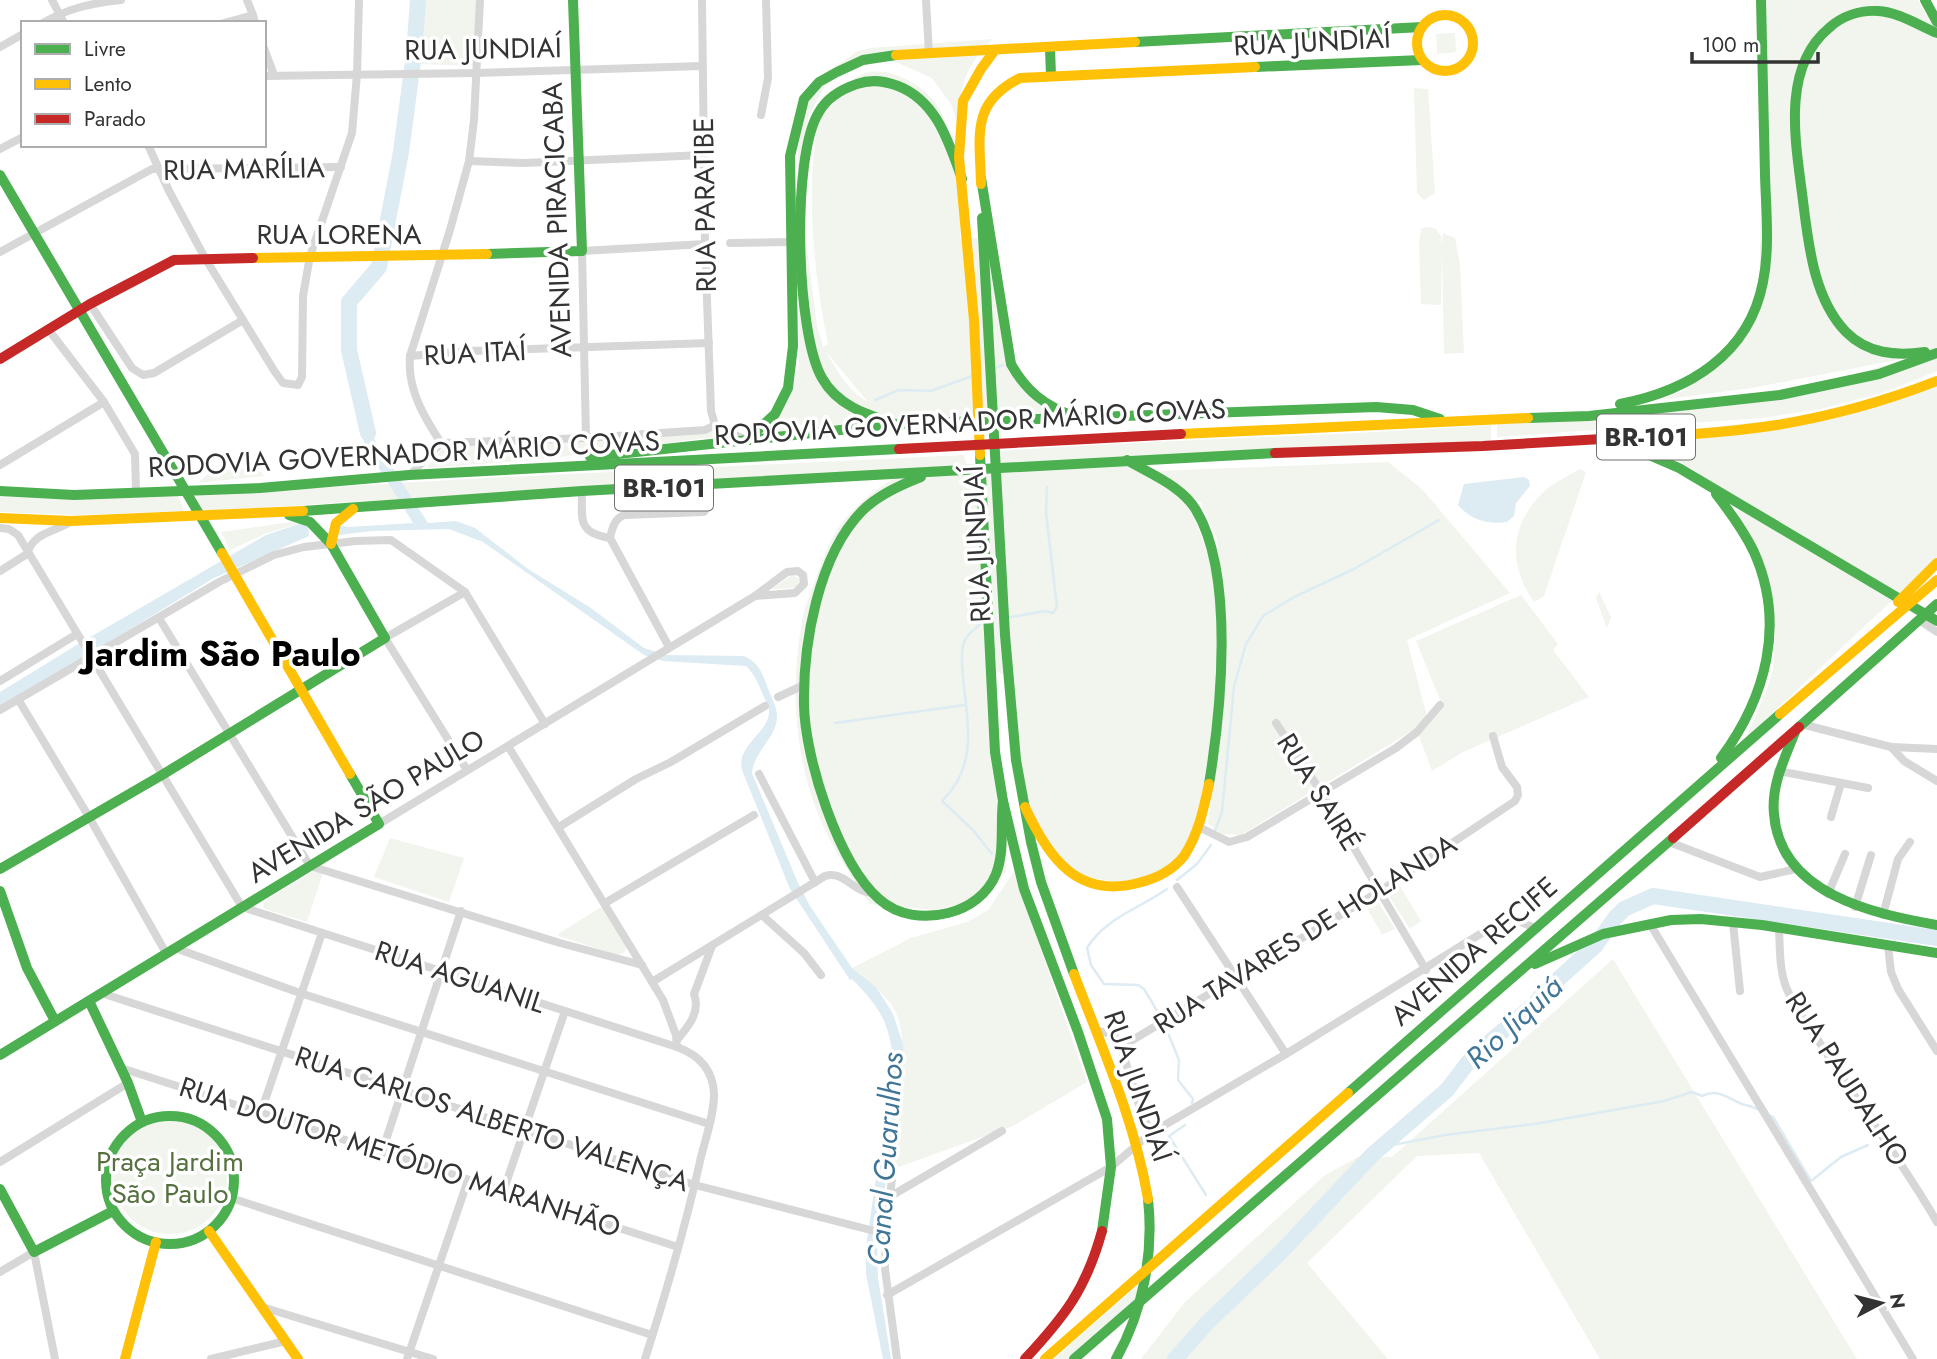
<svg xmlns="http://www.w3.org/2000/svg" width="1937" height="1359" viewBox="0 0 1937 1359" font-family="Jost,sans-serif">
  <rect width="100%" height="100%" fill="#fff"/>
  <g fill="#f1f5ed" fill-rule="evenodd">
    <polygon points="419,0 482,0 475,66 418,64"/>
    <polygon points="1765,0 1918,0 1924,12 1937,24 1937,371 1888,391 1821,409 1761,418 1497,437 1497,422 1784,396 1912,357 1752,388 1660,400 1685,390 1759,312"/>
    <polygon points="1455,33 1456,52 1437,54 1436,34"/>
    <path d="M 993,39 C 964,67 958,90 959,129 L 951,104 L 932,78 L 898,63 L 882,59 L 851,67 L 825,86 L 818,98 L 808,118 L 805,233 L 817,326 L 823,347 L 828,344 C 815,280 807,207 815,142 C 816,136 815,127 818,121 C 822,114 830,107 836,101 C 842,94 849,82 857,77 C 882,60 926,85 939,108 C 957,141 962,202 960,239 L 992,237 L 1010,369 L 1064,420 L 751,438 L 792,390 L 799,365 L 798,148 L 802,120 L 806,102 L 819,78 L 856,52 L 870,48 ZM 827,354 L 828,354 L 868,402 C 848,391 839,373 827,354 Z"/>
    <polygon points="1414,88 1428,89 1435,193 1424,200 1417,193"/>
    <polygon points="1426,227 1435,228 1441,236 1442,245 1443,233 1455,238 1460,265 1464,353 1444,354 1442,249 1441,305 1421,304 1419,243 1421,229"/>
    <polygon points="1937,377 1937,558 1746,738 1767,689 1773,670 1775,638 1773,612 1736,513 1742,503 1710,483 1692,468 1648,445 1660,433 1820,415"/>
    <path d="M 1491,425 L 1491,441 L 1000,464 L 999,451 C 1163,439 1327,437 1491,425 Z"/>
    <polygon points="714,430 729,435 544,459 426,468 444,447 581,441"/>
    <polygon points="964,455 967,465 203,511 196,495 486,478"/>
    <path d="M 1127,460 L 1188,500 L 1218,582 L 1216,740 L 1192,842 L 1167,877 L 1134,885 L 1074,875 L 1025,806 L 1006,676 L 992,669 L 1008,829 L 1006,872 L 989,882 L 969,902 L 934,910 L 870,904 C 849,873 828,842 815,806 C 793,746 791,678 803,616 C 806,603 812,589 817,576 C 823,559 829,542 839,527 C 856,503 879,486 904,473 Z"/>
    <polygon points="1388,462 1422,489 1510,593 1407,640 1428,721 1241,835 1221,834 1208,823 1224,694 1223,596 1217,539 1201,503 1155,471"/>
    <polygon points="253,468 260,471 264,476 198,483 210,472"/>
    <path d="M 1580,469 L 1586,472 L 1544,596 L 1534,602 C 1506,562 1511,521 1547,489 C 1557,481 1570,475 1580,469 Z"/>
    <polygon points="0,495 178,496 184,511 75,515 0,512"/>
    <polygon points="299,521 305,522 267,533 230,550 221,532"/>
    <polygon points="792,575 800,579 801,583 796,588 772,589"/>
    <polygon points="1599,592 1611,617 1607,628 1596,598"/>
    <polygon points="1521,595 1558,644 1553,650 1589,697 1463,752 1432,771 1419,736 1443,707 1416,641"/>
    <polygon points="390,838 464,858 449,902 374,877"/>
    <polygon points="318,869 324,870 307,922 265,909 263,903 267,899"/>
    <path d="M 1014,871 L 1087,1082 L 1013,1126 L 893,1169 C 897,1131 913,1041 894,1009 C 884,992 867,980 852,968 L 911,938 L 967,922 L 988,910 Z"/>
    <polygon points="1398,883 1421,921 1410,929 1385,890"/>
    <polygon points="1375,897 1395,929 1382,935 1365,904"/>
    <polygon points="603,906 627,948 623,953 617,955 559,936 558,934"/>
    <polygon points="1613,959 1857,1359 1600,1359 1479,1153 1417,1156 1307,1263 1388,1359 1141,1359 1185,1302 1324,1176 1358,1157 1392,1157"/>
    <circle cx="170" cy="1177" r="57"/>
    <polygon points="1140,1284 1133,1305 1074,1359 1054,1359"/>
  </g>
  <g fill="#ddebf3">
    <path d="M 358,414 L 366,414 L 372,436 L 428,523 L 456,521 L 475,528 L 528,569 L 591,608 L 644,648 L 666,655 L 744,656 C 758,662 762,672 767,686 C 770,695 778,708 777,718 C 776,738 754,751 752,773 L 798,883 L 810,906 L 852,968 L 876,987 L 893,1014 L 903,1044 L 904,1062 L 877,1241 L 878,1278 L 891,1359 L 883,1359 L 866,1274 L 866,1247 L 893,1059 C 889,1020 878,1006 852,979 L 850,980 L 790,889 L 742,770 C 736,745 770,732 769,711 C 769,706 765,699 763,695 C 758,683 755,675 746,666 L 663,661 L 644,655 L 483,542 L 449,529 L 372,531 L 339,535 L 337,525 L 349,527 L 413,523 L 365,446 Z"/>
    <path d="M 1524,477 L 1529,480 L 1530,486 L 1516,503 L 1514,516 L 1507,522 C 1488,525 1471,520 1458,505 L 1464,484 Z"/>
    <polygon points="305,522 308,523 309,536 214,578 0,708 0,692 80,643 266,535"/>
  </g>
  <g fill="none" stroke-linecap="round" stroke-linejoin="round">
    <g stroke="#ddebf3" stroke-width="2.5">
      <polyline points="995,368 1003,365"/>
      <polyline points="875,400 899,390 931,391 972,376"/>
      <polyline points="1006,618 1045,611 1053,613 1057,607 1046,513 1047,487"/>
      <path d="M 982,622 C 978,627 970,632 966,638 C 960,649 962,664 963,676 C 967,722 979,765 942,801 L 973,830 L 992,854"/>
      <polyline points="835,723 965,705"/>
      <polyline points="1215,831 1222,812 1234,686 1246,644 1263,616 1294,597 1354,569 1439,520"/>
      <polyline points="1177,880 1197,864 1211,845"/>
      <path d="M 1162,1019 L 1144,989 L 1138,985 L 1104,984 L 1091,965 L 1087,948 C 1104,919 1140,908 1167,889"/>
      <polyline points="1166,1028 1179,1060 1178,1080 1193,1099 1192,1103"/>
      <polyline points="1769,1115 1773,1117 1811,1181 1841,1157 1868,1145"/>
      <polyline points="1185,1125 1169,1136 1206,1195"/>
      <path d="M 1372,1155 L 1387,1151 L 1393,1145 L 1445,1135 L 1535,1124 L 1664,1101 L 1692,1092 L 1702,1096 C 1719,1088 1727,1098 1742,1104 C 1748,1106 1754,1107 1760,1110"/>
    </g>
    <g stroke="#ddebf3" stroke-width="16">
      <polyline points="368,433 349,350 349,302 379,267 401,152 414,54 418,0"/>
      <polyline points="1175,1359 1207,1323 1280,1253 1372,1155 1447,1090 1473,1056 1535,1004 1544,992 1596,945 1615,918 1624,909 1653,896 1937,938"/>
    </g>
    <g stroke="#d7d7d7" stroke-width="8">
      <polyline points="52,0 64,23"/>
      <polyline points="247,0 253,15"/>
      <path d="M 480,0 L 474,120 L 469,161 L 450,230 L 410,356 C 407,389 424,417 441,443 L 586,438 L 705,430 L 715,425"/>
      <polyline points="702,0 705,244 711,411 715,425 742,438"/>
      <polyline points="926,0 929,54"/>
      <path d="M 43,23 C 68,8 93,3 121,0"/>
      <polyline points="224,23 253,15 255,23"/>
      <polyline points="0,47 23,34"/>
      <polyline points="264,48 274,75"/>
      <polyline points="264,76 477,73 702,66"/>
      <polyline points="761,115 768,78 766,0"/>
      <polyline points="148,145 169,191 205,258 275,372 283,383 298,385 302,377 303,296 310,256 352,133 357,74 359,0"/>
      <polyline points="0,149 23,137"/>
      <polyline points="469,161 524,163 703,155"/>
      <polyline points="730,243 790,242"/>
      <polyline points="0,252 152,169 341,167"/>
      <polyline points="90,304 132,368 143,375 154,373 243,320"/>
      <polyline points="48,329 104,402 135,454 136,492"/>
      <polyline points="410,356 469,351 709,343"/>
      <polyline points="586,438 582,251 705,244"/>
      <polyline points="0,465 104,402"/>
      <polyline points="411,474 441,443"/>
      <path d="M 582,491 C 582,519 577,533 610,538 L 669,647"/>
      <path d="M 0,528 L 9,529 L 18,535 L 242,907 L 677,1047 C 699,1055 713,1069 714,1094 C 714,1115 706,1137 701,1157 C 686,1225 666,1293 645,1359"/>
      <path d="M 610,538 C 612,529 614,519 624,515 L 704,512 L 709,502 L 709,485"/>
      <path d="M 27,554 C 34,532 52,533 70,522"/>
      <polyline points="0,571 27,554"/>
      <polyline points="465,592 385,638 467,770"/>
      <polyline points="159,618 310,866 560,943 642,965"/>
      <polyline points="1919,620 1937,632"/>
      <polyline points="0,681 77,634"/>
      <polyline points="778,697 804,685"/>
      <polyline points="18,699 89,817 166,953"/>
      <polyline points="0,710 219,582 274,555 304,547 356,541 391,540 465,592 545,724"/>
      <polyline points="1276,723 1321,792 1426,970"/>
      <polyline points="1801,724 1891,747 1904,761 1937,781"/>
      <polyline points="508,746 663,1000 676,1035 677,1047"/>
      <polyline points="1891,747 1937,749"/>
      <polyline points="1778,771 1868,788"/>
      <polyline points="759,774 815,882"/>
      <polyline points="1831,817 1841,783"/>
      <polyline points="379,824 755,596 787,572 798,571 803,575 804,584 795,593 755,596"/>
      <polyline points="559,827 636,779 671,762 765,706"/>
      <polyline points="1199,827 1229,842 1247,837 1396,748 1417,732 1440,705"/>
      <polyline points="1669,842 1760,877 1796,869"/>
      <polyline points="1177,887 1286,1054"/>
      <polyline points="1828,894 1845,854"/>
      <polyline points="605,903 754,815"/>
      <polyline points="1855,907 1871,855"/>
      <polyline points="762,915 804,953 821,975"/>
      <polyline points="1883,915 1898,859 1910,842"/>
      <polyline points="1733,923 1740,991"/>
      <polyline points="1650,924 1913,1359"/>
      <path d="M 1779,928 C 1780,947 1779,968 1786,987 C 1795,1009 1812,1030 1825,1051 C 1862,1109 1903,1163 1937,1222"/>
      <polyline points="1888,946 1891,972 1898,989 1937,1051"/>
      <polyline points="175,948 300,993 709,1124"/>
      <path d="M 652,982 L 825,876 C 844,870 854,893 873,893"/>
      <polyline points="101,993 695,1185 886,1234"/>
      <polyline points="1096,1030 1114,1035 1121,1047 1380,891 1515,801 1518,795 1517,787 1502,767 1493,736"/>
      <path d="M 677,1040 C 688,1027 701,1012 694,994 L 712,946"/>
      <polyline points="1121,1047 1142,1114 1151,1133"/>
      <polyline points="121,1068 678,1247"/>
      <polyline points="261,1112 322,933"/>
      <polyline points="382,1152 461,911"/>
      <polyline points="0,1162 128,1083"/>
      <polyline points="893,1169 886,1234 885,1269 897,1359"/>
      <polyline points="503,1192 565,1011"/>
      <polyline points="891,1196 1002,1131"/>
      <polyline points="231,1198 652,1335"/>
      <polyline points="0,1272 34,1252 55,1359"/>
      <polyline points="887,1295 1111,1167 1151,1133 1286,1054 1490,928 1516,920 1535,928"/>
      <polyline points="262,1307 433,1359"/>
      <polyline points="211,1359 286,1341"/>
      <polyline points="407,1359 468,1180"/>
    </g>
    <g stroke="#4caf50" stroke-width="10">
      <polyline points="1925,0 1937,22"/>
      <polyline points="1135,42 1422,27"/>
      <polyline points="1050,48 1051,76"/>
      <polyline points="1255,67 1422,60"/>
      <polyline points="0,175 222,553"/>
      <path d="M 981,178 L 1011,364 C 1026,391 1044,405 1073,416"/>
      <polyline points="982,218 1005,635 1016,760 1031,842 1041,882 1074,974"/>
      <polyline points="487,254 582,251 573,0"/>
      <path d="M 1925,352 C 1896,356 1868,354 1846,332 C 1812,297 1808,239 1802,193 C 1795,139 1782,67 1829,28 C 1842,16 1860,10 1878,11 C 1898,12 1918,25 1937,33"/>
      <path d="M 1620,404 C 1688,391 1749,355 1763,282 C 1770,247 1766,210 1765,175 C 1764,117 1762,58 1761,0"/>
      <polyline points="1528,418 1589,416 1780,395 1879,374 1937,353"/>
      <path d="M 892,423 C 865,414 837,405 822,378 C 796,333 791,156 819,112 C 827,98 842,89 857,84 C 871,79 885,81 898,86 C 937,101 949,143 962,179"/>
      <polyline points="749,438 775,414 788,388 793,346 790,156 804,99 819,82 837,72 863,60 896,55"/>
      <polyline points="1603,441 1642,452 1679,468 1937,621"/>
      <polyline points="980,455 995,752 1003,801 1024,889 1078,1032 1107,1119 1111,1167 1102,1231"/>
      <polyline points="590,457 896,424 1376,407 1413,410 1440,419"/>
      <path d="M 1127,460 C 1150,474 1182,486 1196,510 C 1235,575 1221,711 1209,784"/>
      <path d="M 921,477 C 900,485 878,495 862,511 C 818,556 803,644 804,705 C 805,758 838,863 879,899 C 898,916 924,919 948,913 C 969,908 988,894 996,874 C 1005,851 1000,825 1003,801"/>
      <polyline points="0,491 74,495 260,488 409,475 899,449"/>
      <path d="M 1716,494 C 1730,512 1744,531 1754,552 C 1786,624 1766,697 1721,758"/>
      <polyline points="303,511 582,491 1275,453"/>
      <polyline points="1799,727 1937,604"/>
      <path d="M 1795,732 C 1785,758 1771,785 1774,814 C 1780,894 1874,914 1937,925"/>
      <polyline points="0,869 162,775 385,638 331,544 310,522 289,515"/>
      <polyline points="0,891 27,968 55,1021"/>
      <polyline points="1535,964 1603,934 1671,920 1701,919 1762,925 1937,953"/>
      <polyline points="89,1001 128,1083 142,1122"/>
      <polyline points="0,1055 379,824 350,774"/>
      <polyline points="1348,1093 1780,714"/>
      <circle cx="170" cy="1180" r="64"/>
      <polyline points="0,1189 34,1252 113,1211"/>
      <polyline points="1074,1359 1673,838"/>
      <path d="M 1116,1359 C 1143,1311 1154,1254 1148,1199"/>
    </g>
    <g stroke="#ffc107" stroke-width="10">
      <circle cx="1445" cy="43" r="28"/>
      <polyline points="896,55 1135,42"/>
      <path d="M 981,184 C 980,136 970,103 1020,78 L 1255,67"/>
      <polyline points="253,258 487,254"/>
      <polyline points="1181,434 1528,418"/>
      <path d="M 1602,439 C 1660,436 1719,434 1777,425 C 1832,416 1886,401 1937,381"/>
      <polyline points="980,455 974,320 959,157 963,101 981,69 995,50"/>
      <polyline points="0,518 71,521 303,511"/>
      <polyline points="331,544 336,523 353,509"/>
      <polyline points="222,553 350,774"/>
      <polyline points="1898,602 1937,563"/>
      <polyline points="1780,714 1937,580"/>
      <path d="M 1025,807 C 1048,857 1077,899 1138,883 C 1155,879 1173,870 1184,856 C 1198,835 1204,808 1209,784"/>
      <path d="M 1074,974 C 1102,1048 1135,1121 1148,1199"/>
      <polyline points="209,1231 298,1359"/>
      <polyline points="125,1359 156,1242"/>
      <polyline points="1045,1359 1348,1093"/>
    </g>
    <g stroke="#c62828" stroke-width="10">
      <polyline points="0,359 90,304 174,260 253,258"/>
      <polyline points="899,449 1181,434"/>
      <polyline points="1275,453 1483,446 1602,439"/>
      <polyline points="1673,838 1799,727"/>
      <path d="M 1025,1359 C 1065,1316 1086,1289 1102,1231"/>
    </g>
  </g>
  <g text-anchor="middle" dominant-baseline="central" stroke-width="7" stroke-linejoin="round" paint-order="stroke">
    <g fill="#fff" stroke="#707070" stroke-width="2">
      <rect x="1597" y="414.5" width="98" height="45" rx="5"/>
      <rect x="615" y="465.5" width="98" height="45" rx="5"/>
    </g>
    <g font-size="26" font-weight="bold" fill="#333">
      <text x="1646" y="437">BR-101</text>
      <text x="664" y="488">BR-101</text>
    </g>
    <g font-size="28" fill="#333" stroke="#fff">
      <text transform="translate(1312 42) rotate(-3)">RUA JUNDIAÍ</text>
      <text transform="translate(483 49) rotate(-1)">RUA JUNDIAÍ</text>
      <text transform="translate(244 169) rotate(-1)">RUA MARÍLIA</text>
      <text transform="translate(705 205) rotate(-91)">RUA PARATIBE</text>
      <text transform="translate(557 220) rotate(-92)">AVENIDA PIRACICABA</text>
      <text x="339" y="234">RUA LORENA</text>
      <text transform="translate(475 353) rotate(-3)">RUA ITAÍ</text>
      <text transform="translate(970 422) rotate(-3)">RODOVIA GOVERNADOR MÁRIO COVAS</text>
      <text transform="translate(404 454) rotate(-3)">RODOVIA GOVERNADOR MÁRIO COVAS</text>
      <text transform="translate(977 544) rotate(-93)">RUA JUNDIAÍ</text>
      <text transform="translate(1319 792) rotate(58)">RUA SAIRÉ</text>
      <text transform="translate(366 806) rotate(-31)">AVENIDA SÃO PAULO</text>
      <text transform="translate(1305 934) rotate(-32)">RUA TAVARES DE HOLANDA</text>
      <text transform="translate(1474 951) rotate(-41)">AVENIDA RECIFE</text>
      <text transform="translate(460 977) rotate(18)">RUA AGUANIL</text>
      <text transform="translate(1847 1079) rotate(57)">RUA PAUDALHO</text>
      <text transform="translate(1138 1086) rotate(71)">RUA JUNDIAÍ</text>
      <text transform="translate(492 1119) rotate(18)">RUA CARLOS ALBERTO VALENÇA</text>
      <text transform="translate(400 1157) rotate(18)">RUA DOUTOR METÓDIO MARANHÃO</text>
    </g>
    <g font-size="28" fill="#56703f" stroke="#fff">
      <text x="170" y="1161">Praça Jardim<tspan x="170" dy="32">São Paulo</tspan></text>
    </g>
    <g font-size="30" font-style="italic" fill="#3f7597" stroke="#fff">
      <text transform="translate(1514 1022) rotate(-43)">Rio Jiquiá</text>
      <text transform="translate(885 1159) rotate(-86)">Canal Guarulhos</text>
    </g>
    <g font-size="35" font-weight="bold" fill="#000" stroke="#fff">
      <text x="222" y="654">Jardim São Paulo</text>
    </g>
  </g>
  <rect x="21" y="21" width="245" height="126" fill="#ffffff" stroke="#adadad" stroke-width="2"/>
  <rect x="35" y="44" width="35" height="10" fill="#4caf50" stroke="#adadad" stroke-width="2"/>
  <text x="84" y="56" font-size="21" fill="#333333">Livre</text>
  <rect x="35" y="79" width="35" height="10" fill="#ffc107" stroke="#adadad" stroke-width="2"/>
  <text x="84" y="91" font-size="21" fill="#333333">Lento</text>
  <rect x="35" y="114" width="35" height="10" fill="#c62828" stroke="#adadad" stroke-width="2"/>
  <text x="84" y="126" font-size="21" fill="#333333">Parado</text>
  <g transform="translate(1881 1303) rotate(83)" stroke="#ffffff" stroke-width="5" paint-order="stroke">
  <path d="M0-5L12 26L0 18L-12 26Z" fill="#333333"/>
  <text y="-10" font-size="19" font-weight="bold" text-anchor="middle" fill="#333333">N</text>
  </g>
  <path d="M1692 52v10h126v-10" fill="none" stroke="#333333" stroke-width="3.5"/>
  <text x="1702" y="52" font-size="21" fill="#333333" stroke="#ffffff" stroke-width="5" paint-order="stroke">100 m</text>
</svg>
